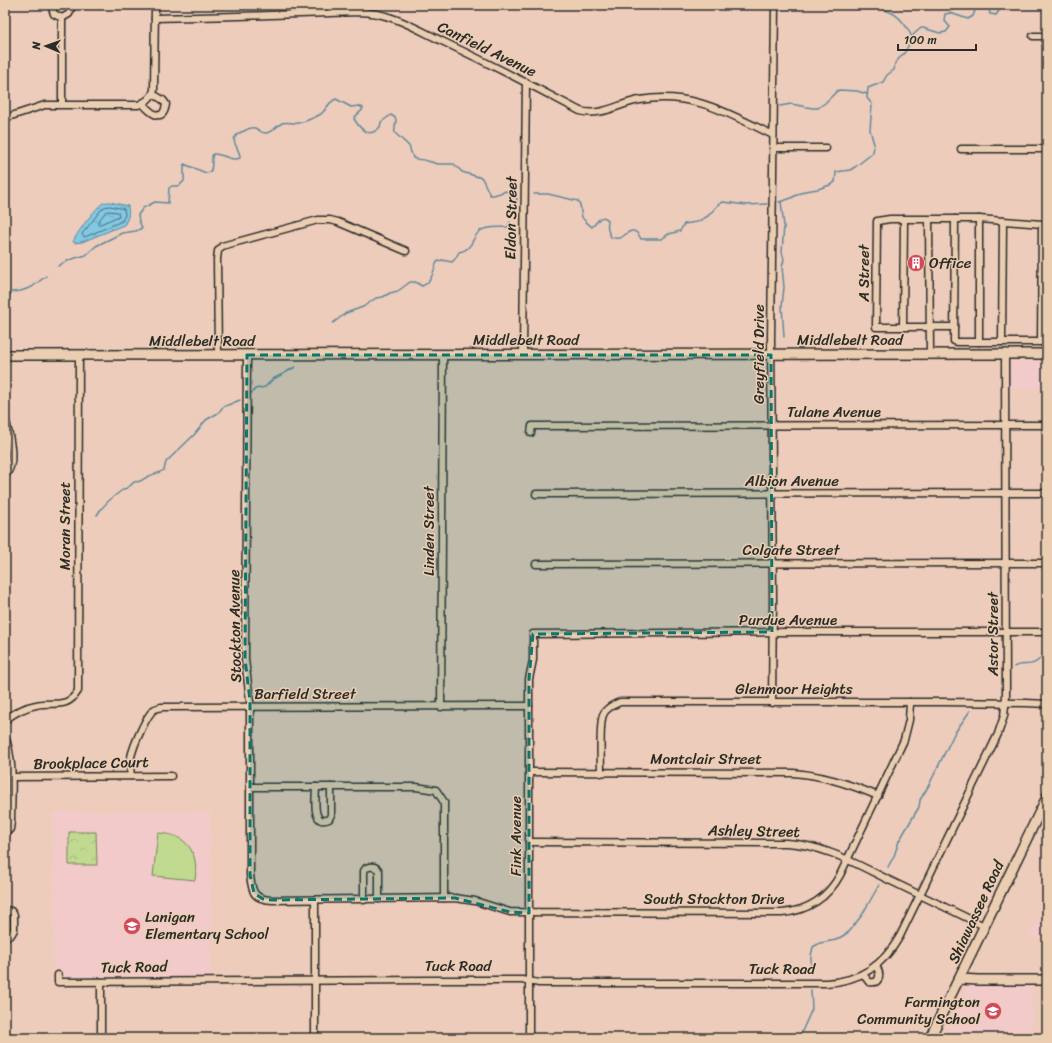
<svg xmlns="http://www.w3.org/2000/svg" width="1052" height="1043" viewBox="0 0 1052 1043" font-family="Sriracha,sans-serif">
  <defs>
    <pattern id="forest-crowns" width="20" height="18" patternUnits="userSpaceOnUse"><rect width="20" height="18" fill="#c0da90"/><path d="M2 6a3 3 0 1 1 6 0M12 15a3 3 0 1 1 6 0" fill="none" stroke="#a5bb7c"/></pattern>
    <pattern id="water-ripples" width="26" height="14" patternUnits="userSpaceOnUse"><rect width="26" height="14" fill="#82c8e3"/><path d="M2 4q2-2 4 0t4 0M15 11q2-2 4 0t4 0" fill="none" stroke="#70acc3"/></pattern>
  </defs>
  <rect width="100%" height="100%" fill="#eeccbc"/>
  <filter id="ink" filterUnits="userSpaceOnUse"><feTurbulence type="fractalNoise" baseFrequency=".025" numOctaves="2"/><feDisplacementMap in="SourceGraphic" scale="8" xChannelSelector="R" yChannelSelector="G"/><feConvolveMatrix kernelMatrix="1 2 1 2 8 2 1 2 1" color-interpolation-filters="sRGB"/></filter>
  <g filter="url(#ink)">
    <g fill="#f1cac9">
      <polygon points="1010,362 1047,362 1047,389 1010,388"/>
      <polygon points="53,812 210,812 211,978 54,977"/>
      <polygon points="1047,899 1047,938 1028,938"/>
      <polygon points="968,983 1032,984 1032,1038 942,1038"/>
    </g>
    <path fill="#c0da90" stroke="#76825e" d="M 158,833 C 187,834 199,852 195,880 L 153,876 Z"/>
    <polygon fill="url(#forest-crowns)" stroke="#76825e" points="69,832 96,832 97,865 69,865"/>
    <path fill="url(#water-ripples)" stroke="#5f8999" d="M 110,202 L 128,206 C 129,214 129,218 124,225 L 82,242 L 75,243 L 73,242 C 75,235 97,206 103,203 C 105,202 108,202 110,202 Z"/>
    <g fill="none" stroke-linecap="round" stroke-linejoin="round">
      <g stroke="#4e6a75" stroke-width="1">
        <polygon points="110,206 124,209 125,215 122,221 85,237 83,236 82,234 101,210 105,207"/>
        <polygon points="107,211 118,212 119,216 98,225 98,222"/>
      </g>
      <g stroke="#5f8999" stroke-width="1.5">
        <path d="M 868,5 C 892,11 901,14 912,37"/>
        <polyline points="988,5 990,14 996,15 1003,5"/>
        <polyline points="780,106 791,104 812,108 818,108 825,103 837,91 839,90 857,91 867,94"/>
        <path d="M 534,194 L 548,194 L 578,201 C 582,206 580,211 582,217 C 584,221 589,224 592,227 C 597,223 601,212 608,220 C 607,227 607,230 611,237 C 614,238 617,239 620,238 C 625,236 631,227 637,233 C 639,235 640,237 641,239 L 661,239 L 669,234 L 680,231 L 684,224 L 697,222 L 708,216 L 718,205 L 723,202 L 746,205 L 767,204"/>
        <polyline points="779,202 789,199 805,191 818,189 830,185 835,182 836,172 850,170 855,167 873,153 874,144 870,130 872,104 867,98 868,88 883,82 887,75 894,70 895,63 905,52 914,34 921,28 923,28 940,33 946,32 950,27 944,20 945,14 950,13 968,19 973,16 977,5"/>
        <polyline points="781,202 784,226 782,252 784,260 782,267 784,287 782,306 784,337"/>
        <path d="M 511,215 C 515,210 515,205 517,199 L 515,196"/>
        <path d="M 58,266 L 69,260 L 86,255 L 96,246 L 122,233 L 136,231 L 142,228 L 139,221 L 138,215 L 143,208 L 155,202 L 168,203 L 169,188 L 172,186 L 179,186 L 184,181 L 184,164 L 206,173 L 210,172 C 214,166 210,159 213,154 C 223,153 230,162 240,158 C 241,150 230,142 236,136 C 238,133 241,132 244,131 C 259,122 257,134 266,133 C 272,132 277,126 282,123 C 288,121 292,124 298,123 C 304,122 316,117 321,114 C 327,109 328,102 336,99 L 351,107 L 359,106 L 363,108 C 362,113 356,113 354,119 C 361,130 369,139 380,127 L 381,122 L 391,115 C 401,120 393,124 395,133 L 409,146 L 413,158 L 416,159 L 424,160 L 438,164 L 454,164 L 462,172 L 482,178 L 490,195 L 494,195 L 506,191 L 512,195 L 516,196"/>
        <polyline points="5,306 8,297 12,292 21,291 32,287 46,276"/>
        <path d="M 333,323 L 346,313 L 363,307 L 376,298 L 383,297 L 390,293 L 398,291 L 410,282 L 415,282 L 422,286 C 432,283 433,271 437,262 L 442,260 L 452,262 L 455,259 L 459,252 C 473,250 471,238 480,231 C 487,226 500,228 508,227 L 510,222"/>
        <polyline points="252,393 255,389 265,387 273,379 283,374 295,367"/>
        <path d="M 97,515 C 103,505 111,498 121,491 C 127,487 128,489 134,482 C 142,482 141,480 147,477 C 152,474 158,474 164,470 L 166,462 L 169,459 L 194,435 L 206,420 L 218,413 L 223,407 L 240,400"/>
        <path d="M 1014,667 C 1021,662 1029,667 1036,662 C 1041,659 1044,653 1047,649"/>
        <polyline points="888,867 894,856 899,841 919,807 920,800 929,785 954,734 970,711"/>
        <polyline points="811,973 811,956 813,947 820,943 836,940 849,932 862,915 879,885"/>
        <polyline points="799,1038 812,1009 811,990"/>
      </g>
      <defs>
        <g id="street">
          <polyline points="53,5 52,8 54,14 62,18 69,14 71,9 70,5"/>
          <polyline points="62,18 62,104"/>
          <path d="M 155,18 L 238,16 L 359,12 C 390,12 417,29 444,42 C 490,64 535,87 580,111 C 602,117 619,103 640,100 C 692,91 728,113 773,135"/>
          <polyline points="1033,36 1047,36"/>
          <path d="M 142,103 C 150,112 163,125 166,104 L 163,100 L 153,94"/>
          <path d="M 5,118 L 45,105 L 138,105 C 146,102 152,98 154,90 L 155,5"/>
          <polyline points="773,148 826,148"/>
          <polyline points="961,149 1047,149"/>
          <polyline points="955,219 954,341 957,342 1047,342"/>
          <polyline points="979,219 979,342"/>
          <polyline points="929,220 930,354"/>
          <polyline points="903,327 904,219"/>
          <polyline points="954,327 876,327 877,221 890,219 979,219 1042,224 1041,342"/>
          <polyline points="1002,342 1003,221"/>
          <polyline points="218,354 217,259 218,251 222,246 318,220 330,220 338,222 406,251"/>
          <polyline points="523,354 526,82"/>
          <path d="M 247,355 L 245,659 L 250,701 L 250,875 C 252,892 253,899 272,900 L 455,898 L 475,901 L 510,912 L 782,913 C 808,911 828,897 840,875 L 904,740 L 909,720 L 910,702"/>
          <path d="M 5,416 C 8,432 18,463 5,476"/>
          <polyline points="531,433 532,426 1047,425"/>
          <polyline points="536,494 1047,493"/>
          <polyline points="536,564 1047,563"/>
          <polyline points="772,703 773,599 771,341 775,5"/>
          <polyline points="441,707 443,355"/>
          <path d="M 5,720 C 14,713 25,707 36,705 C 54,701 66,710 78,691 L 79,355"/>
          <path d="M 5,736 C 15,763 11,794 11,822 L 10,829 L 5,834"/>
          <path d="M 529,772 L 793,773 C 823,775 850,784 878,796"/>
          <path d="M 601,773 C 601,760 599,725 603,715 C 606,708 613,705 620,702 L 944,702 L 1026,703 L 1047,704"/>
          <path d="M 131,776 C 130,769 130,763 131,757 C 133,747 147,713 155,709 C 157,708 159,708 161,707 L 529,706"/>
          <polyline points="12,777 171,776"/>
          <polyline points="250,787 416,787 436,790 444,802 444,898"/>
          <path d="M 316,787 C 316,797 311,827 329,819 L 331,815 L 331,787"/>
          <path d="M 529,842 L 786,843 C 825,845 856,864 891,881 C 922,896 953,911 984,926"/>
          <polyline points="315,900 315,1038"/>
          <path d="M 364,900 L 364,871 L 366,868 C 371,866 376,866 379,871 L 379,899"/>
          <polyline points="5,910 11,911 14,915 14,930 11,935 5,936"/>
          <path d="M 863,974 L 869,982 C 881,984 881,974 876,966"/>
          <path d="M 58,975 L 58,982 L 432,980 L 522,980 L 539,983 L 826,983 C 860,981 883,966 900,936 L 998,734 L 1004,716 L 1006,696 L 1005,354"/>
          <polyline points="101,1038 101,982"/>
          <polyline points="529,1038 529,679 533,660 533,634 793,632 1042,632"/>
        </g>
        <g id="secondary">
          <polyline points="5,355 1047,354"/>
          <polyline points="960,979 978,980 1047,980"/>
          <polyline points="930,1038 1047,797"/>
        </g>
      </defs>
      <use href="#street" stroke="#2b2b2b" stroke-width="9"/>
      <use href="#secondary" stroke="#2b2b2b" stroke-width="12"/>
      <use href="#street" stroke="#ebceb1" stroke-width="6"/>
      <use href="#secondary" stroke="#ebceb1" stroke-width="9"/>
    </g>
  </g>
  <path fill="#0f766e" fill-opacity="0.2" stroke="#0f766e" stroke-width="3" stroke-dasharray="8 5" stroke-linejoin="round" d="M 247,355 L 771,355 L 772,632 L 533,634 L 529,679 L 529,913 L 510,912 L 455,898 L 272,900 L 263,899 L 254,893 L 250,875 L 250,701 L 245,659 Z"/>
  <defs>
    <symbol id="building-disc" viewBox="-11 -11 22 22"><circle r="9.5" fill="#d1495b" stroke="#ebceb1"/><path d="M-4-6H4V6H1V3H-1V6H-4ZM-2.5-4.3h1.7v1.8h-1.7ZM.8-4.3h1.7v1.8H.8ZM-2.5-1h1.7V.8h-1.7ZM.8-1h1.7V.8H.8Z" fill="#fff"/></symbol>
    <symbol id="school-disc" viewBox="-11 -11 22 22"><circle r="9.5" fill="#d1495b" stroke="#ebceb1"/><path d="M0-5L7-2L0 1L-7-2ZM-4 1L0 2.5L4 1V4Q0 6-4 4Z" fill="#fff"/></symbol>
  </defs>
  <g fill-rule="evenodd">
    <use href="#building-disc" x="906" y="253" width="20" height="20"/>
    <use href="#school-disc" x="122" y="916" width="20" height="20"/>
    <use href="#school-disc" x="983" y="1001" width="20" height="20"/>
  </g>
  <g text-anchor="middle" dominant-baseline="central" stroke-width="3" stroke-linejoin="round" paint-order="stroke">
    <g font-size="15" fill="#2b2b2b" stroke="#ebceb1">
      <text transform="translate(487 49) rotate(26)">Canfield Avenue</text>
      <text transform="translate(511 218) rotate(-89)">Eldon Street</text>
      <text transform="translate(864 273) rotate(-90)">A Street</text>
      <text x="526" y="340">Middlebelt Road</text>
      <text x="850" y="340">Middlebelt Road</text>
      <text x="202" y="341">Middlebelt Road</text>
      <text transform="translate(759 354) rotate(-90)">Greyfield Drive</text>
      <text x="834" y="412">Tulane Avenue</text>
      <text x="792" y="481">Albion Avenue</text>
      <text transform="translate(65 526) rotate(-90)">Moran Street</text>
      <text transform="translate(429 531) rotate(-90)">Linden Street</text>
      <text x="791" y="550">Colgate Street</text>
      <text x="788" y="620">Purdue Avenue</text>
      <text transform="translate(235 626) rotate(-91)">Stockton Avenue</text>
      <text transform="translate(993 634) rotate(-90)">Astor Street</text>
      <text x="794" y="689">Glenmoor Heights</text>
      <text x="305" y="694">Barfield Street</text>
      <text x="706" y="759">Montclair Street</text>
      <text transform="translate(91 763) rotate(-1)">Brookplace Court</text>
      <text transform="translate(754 831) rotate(1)">Ashley Street</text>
      <text transform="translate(516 836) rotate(-90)">Fink Avenue</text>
      <text x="714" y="899">South Stockton Drive</text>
      <text transform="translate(976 912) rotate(-65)">Shiawassee Road</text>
      <text x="458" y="966">Tuck Road</text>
      <text transform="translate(134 967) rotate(-1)">Tuck Road</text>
      <text x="782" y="969">Tuck Road</text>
    </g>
    <g font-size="15" fill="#2b2b2b" stroke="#ebceb1" text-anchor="start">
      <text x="929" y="263">Office</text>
      <text x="145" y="917">Lanigan<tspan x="145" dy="17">Elementary School</tspan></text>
      <text x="980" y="1002" text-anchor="end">Farmington<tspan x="980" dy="17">Community School</tspan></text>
    </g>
  </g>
  <rect width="1052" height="1043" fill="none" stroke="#ebceb1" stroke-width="20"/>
  <rect x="10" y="10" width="1032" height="1023" fill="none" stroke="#2b2b2b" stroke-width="1.5" filter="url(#ink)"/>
  <g transform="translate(46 46) rotate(272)" stroke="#ebceb1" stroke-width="3" paint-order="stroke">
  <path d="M0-3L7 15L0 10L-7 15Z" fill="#2b2b2b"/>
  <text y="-6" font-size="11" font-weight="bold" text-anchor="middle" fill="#2b2b2b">N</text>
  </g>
  <path d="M898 44v6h78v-6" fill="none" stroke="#2b2b2b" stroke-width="2"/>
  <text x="904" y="44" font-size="12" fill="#2b2b2b" stroke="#ebceb1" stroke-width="3" paint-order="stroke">100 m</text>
</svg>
